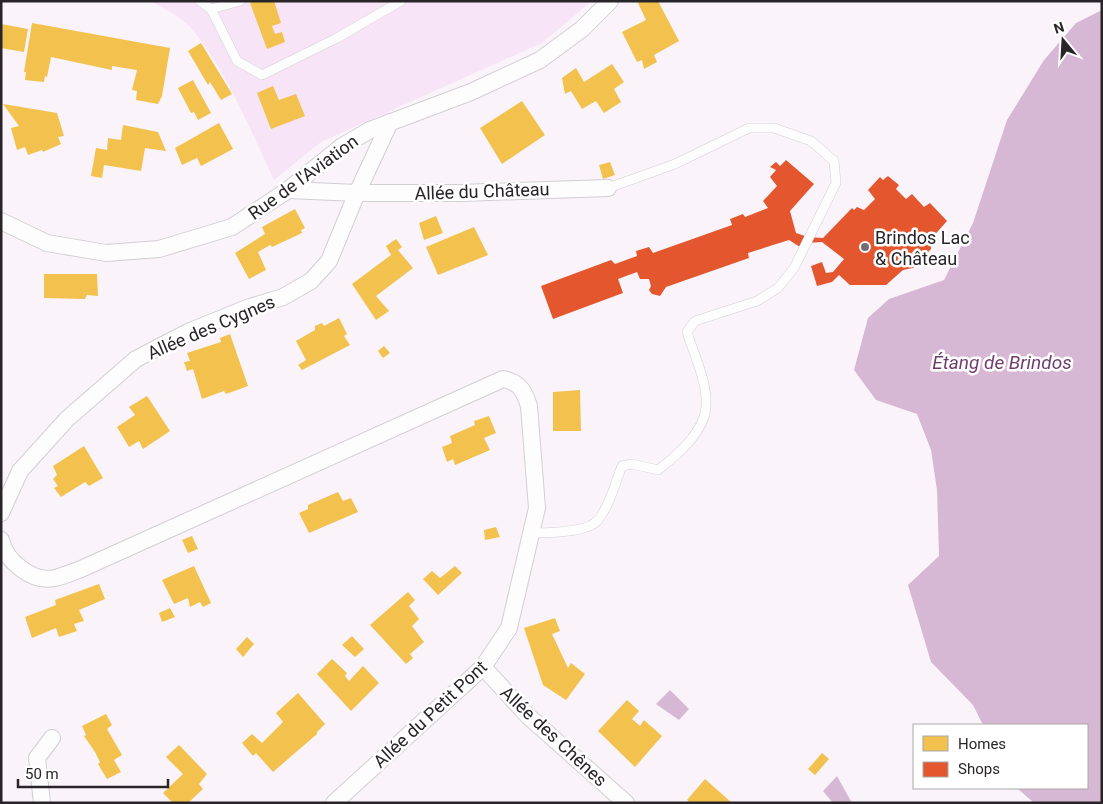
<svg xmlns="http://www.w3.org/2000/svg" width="1103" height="804" viewBox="0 0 1103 804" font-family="Roboto,sans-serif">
  <rect width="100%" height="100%" fill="#faf4fa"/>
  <path fill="#f8e4f7" d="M 151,1 L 592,1 L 542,43 L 321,142 L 274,180 C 251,132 225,66 189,26 C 180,16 163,9 151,1 Z"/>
  <g fill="#d6b8d4">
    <polygon points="1102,10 1102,803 1034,803 1017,788 1087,788 1087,725 983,725 973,705 931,662 908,585 939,556 937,490 931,450 917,414 876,400 854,370 868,318 889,299 944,280 973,223 1007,120 1044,60 1076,23"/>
    <polygon points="670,690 689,709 679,720 656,704"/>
    <polygon points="837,776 852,803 833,803 823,791"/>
  </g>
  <g fill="#f2c14e">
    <polygon points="254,1 274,1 281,23 272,26 275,34 282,32 285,42 267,49 250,3"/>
    <polygon points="640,1 658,1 679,41 654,55 657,62 644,69 642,60 637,62 622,32 646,20 638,3"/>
    <polygon points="32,23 170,48 162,96 158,104 136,100 137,91 132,90 137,70 112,66 112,70 51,57 47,77 45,76 44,82 25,80 26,72 24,72"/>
    <polygon points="1,24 28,29 24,52 1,48"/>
    <polygon points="201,43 232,94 221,100 210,82 208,85 188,51"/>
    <polygon points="612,64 624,82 614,89 621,102 604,113 596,101 582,109 571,91 565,94 562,78 576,68 584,82"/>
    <polygon points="193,80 211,113 198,120 194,112 191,113 178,88"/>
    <polygon points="273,86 279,100 296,94 305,116 271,129 257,93"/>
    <polygon points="522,101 545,135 502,164 480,128"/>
    <polygon points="3,104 57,113 64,136 58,137 61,144 43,152 42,150 28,155 25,147 17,150 11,128 19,126"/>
    <polygon points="219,123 233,149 201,166 197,158 182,165 175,148"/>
    <polygon points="123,125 158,132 166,151 145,148 141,171 104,165 102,178 91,176 96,148 107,150 108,138 121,140"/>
    <polygon points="610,162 615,175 603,179 599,165"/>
    <polygon points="295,209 305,228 301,230 302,233 272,247 270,245 258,252 266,270 249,279 235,253 265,234 262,227"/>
    <polygon points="436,216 443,233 424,240 419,223"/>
    <polygon points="474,227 488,255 438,275 426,247"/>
    <polygon points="396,239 402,247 398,250 413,268 376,296 389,311 376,320 352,284 391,255 386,246"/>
    <polygon points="44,274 97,274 98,296 87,295 85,299 44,298"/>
    <polygon points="339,318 347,334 344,336 350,345 302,370 298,365 306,360 296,341 315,330 315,326 322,323 324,326"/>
    <polygon points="230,334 248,386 226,394 224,391 202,399 193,369 187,371 184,362 190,361 187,353 221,342 220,338"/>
    <polygon points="384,346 390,353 383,358 378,351"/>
    <polygon points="580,390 581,431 553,431 553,392"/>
    <polygon points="147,396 170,431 143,449 139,441 129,447 117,427 135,415 129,407"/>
    <polygon points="489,416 496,433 484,438 490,450 455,465 453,459 447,462 442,447 452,443 450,436 475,425 474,421"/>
    <polygon points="84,446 103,478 89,486 85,482 61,497 54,488 58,486 53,479 57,475 53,466"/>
    <polygon points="338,492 343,501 351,498 358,512 309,533 299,513 308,509 308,505"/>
    <polygon points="496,527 500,537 485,540 484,530"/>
    <polygon points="192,536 198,549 188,553 182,540"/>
    <polygon points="194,566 211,603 203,607 200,602 190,607 188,598 174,604 162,580"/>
    <polygon points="455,566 462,573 438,595 423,579 432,571 440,578"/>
    <polygon points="99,584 105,599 79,610 84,621 74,624 77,631 59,637 56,628 32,638 25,617 56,605 55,600"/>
    <polygon points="408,592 415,600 409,606 419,619 412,626 424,642 410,654 413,658 406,664 370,625"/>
    <polygon points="170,608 175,617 162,622 159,613"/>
    <polygon points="555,618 560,631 552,634 568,668 571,663 585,674 566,700 543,685 524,628"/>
    <polygon points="352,636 364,649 355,657 342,645"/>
    <polygon points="247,637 254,644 243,657 236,649"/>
    <polygon points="332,659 347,673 345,676 349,681 363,666 379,683 351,711 317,674"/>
    <polygon points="298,693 325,724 317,732 317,734 273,772 256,753 253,756 242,743 252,734 262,743 283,722 276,713"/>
    <polygon points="627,700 639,711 632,719 640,726 644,720 662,736 635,767 598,731"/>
    <polygon points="106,714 112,725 107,729 122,755 114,760 121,772 107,779 98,764 100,762 95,752 84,736 86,735 82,726"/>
    <polygon points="179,745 207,774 199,784 203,789 188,803 173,803 163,793 183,774 166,757"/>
    <polygon points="822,753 829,759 815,775 808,769"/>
    <polygon points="705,779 732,803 691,803 687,800"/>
  </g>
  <polygon fill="#e4572e" points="786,160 814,184 790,211 796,233 808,237 823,238 852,208 854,210 857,207 864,210 875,199 868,190 880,177 883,180 888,176 899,185 896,189 906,199 912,194 924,207 930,203 947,221 931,239 931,249 913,268 903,270 886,285 850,285 839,275 832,282 817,286 811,266 822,262 826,273 833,272 844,259 822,242 806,243 800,247 789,240 748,253 749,258 666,287 660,296 652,294 649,290 651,286 649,279 640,279 637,272 618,279 623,293 553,319 541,286 611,260 615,264 637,256 636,251 649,247 653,253 732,225 730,219 743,214 745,217 768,208 763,201 777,186 770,177 776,170 770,167 776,162 780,166"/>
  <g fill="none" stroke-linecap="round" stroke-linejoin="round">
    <defs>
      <g id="lane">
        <polyline points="200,1 211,9"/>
        <polyline points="240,1 211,9 237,61 262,75 337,38 401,1"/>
        <path d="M 531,533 C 548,533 587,533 598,520 C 610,505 615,483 622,466 L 632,464 L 658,470 C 676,456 704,433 706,407 C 708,383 694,355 687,332 L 695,321 L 757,301 L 778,288 L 794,268 L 836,183 L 834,161 L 811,141 L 774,128 L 749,128 L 675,164 L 608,188"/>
      </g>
      <g id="street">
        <polyline points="288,190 357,193 460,193 608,188"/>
        <polyline points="1,221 47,243 106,253 159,249 232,227 288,190 341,147 370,130 471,92 540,60 582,29 610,1"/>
        <polyline points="1,513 20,471 67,419 136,359 188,332 247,308 283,297 311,281 329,261 357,193 390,122"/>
        <path d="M 1,540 C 6,561 32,583 55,578 C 64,576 73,572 81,569 L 503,379 C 519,382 524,390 529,406 L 537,508 L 509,628 L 483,667 L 334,803"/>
        <polyline points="483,667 528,716 626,803"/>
        <polyline points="42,803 37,758 52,738"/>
      </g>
    </defs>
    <use href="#lane" stroke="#d2ced2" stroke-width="10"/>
    <use href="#street" stroke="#d2ced2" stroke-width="18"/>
    <use href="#lane" stroke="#fefdfe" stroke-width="9"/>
    <use href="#street" stroke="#fefdfe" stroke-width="16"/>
  </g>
  <circle fill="#726d72" stroke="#fff" stroke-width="2" cx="865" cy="247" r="5"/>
  <g text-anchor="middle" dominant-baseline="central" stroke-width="5" stroke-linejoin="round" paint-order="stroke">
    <g font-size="18" fill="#282428" stroke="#fff">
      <text transform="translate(303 177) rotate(-36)">Rue de l'Aviation</text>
      <text transform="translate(482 191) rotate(-2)">Allée du Château</text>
      <text transform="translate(211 327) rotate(-23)">Allée des Cygnes</text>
      <text transform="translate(430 714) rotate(-43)">Allée du Petit Pont</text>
      <text transform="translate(554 736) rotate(43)">Allée des Chênes</text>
    </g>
    <g font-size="18" fill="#282428" stroke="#fff" text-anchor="start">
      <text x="875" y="237">Brindos Lac<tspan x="875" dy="21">&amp; Château</tspan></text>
    </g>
    <g font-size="19" font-style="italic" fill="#6f3d6e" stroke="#fff">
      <text x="1002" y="362">Étang de Brindos</text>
    </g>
  </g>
  <rect width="1103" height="804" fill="none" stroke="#282428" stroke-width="5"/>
  <rect x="913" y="724" width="175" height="65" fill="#ffffff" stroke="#a9a7a9"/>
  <rect x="923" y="736" width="25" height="15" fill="#f2c14e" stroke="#a9a7a9"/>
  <text x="958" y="749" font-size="15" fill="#282428">Homes</text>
  <rect x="923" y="762" width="25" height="15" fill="#e4572e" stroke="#a9a7a9"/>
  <text x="958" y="774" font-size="15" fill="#282428">Shops</text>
  <g transform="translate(1063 40) rotate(342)" stroke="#ffffff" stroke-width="4" paint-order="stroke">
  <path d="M0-4L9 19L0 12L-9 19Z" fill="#282428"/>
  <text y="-8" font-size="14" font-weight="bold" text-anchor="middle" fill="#282428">N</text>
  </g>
  <path d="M18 779v8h150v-8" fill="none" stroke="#282428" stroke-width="2.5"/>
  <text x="25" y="779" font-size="15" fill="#282428" stroke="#ffffff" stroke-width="4" paint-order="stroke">50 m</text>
</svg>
